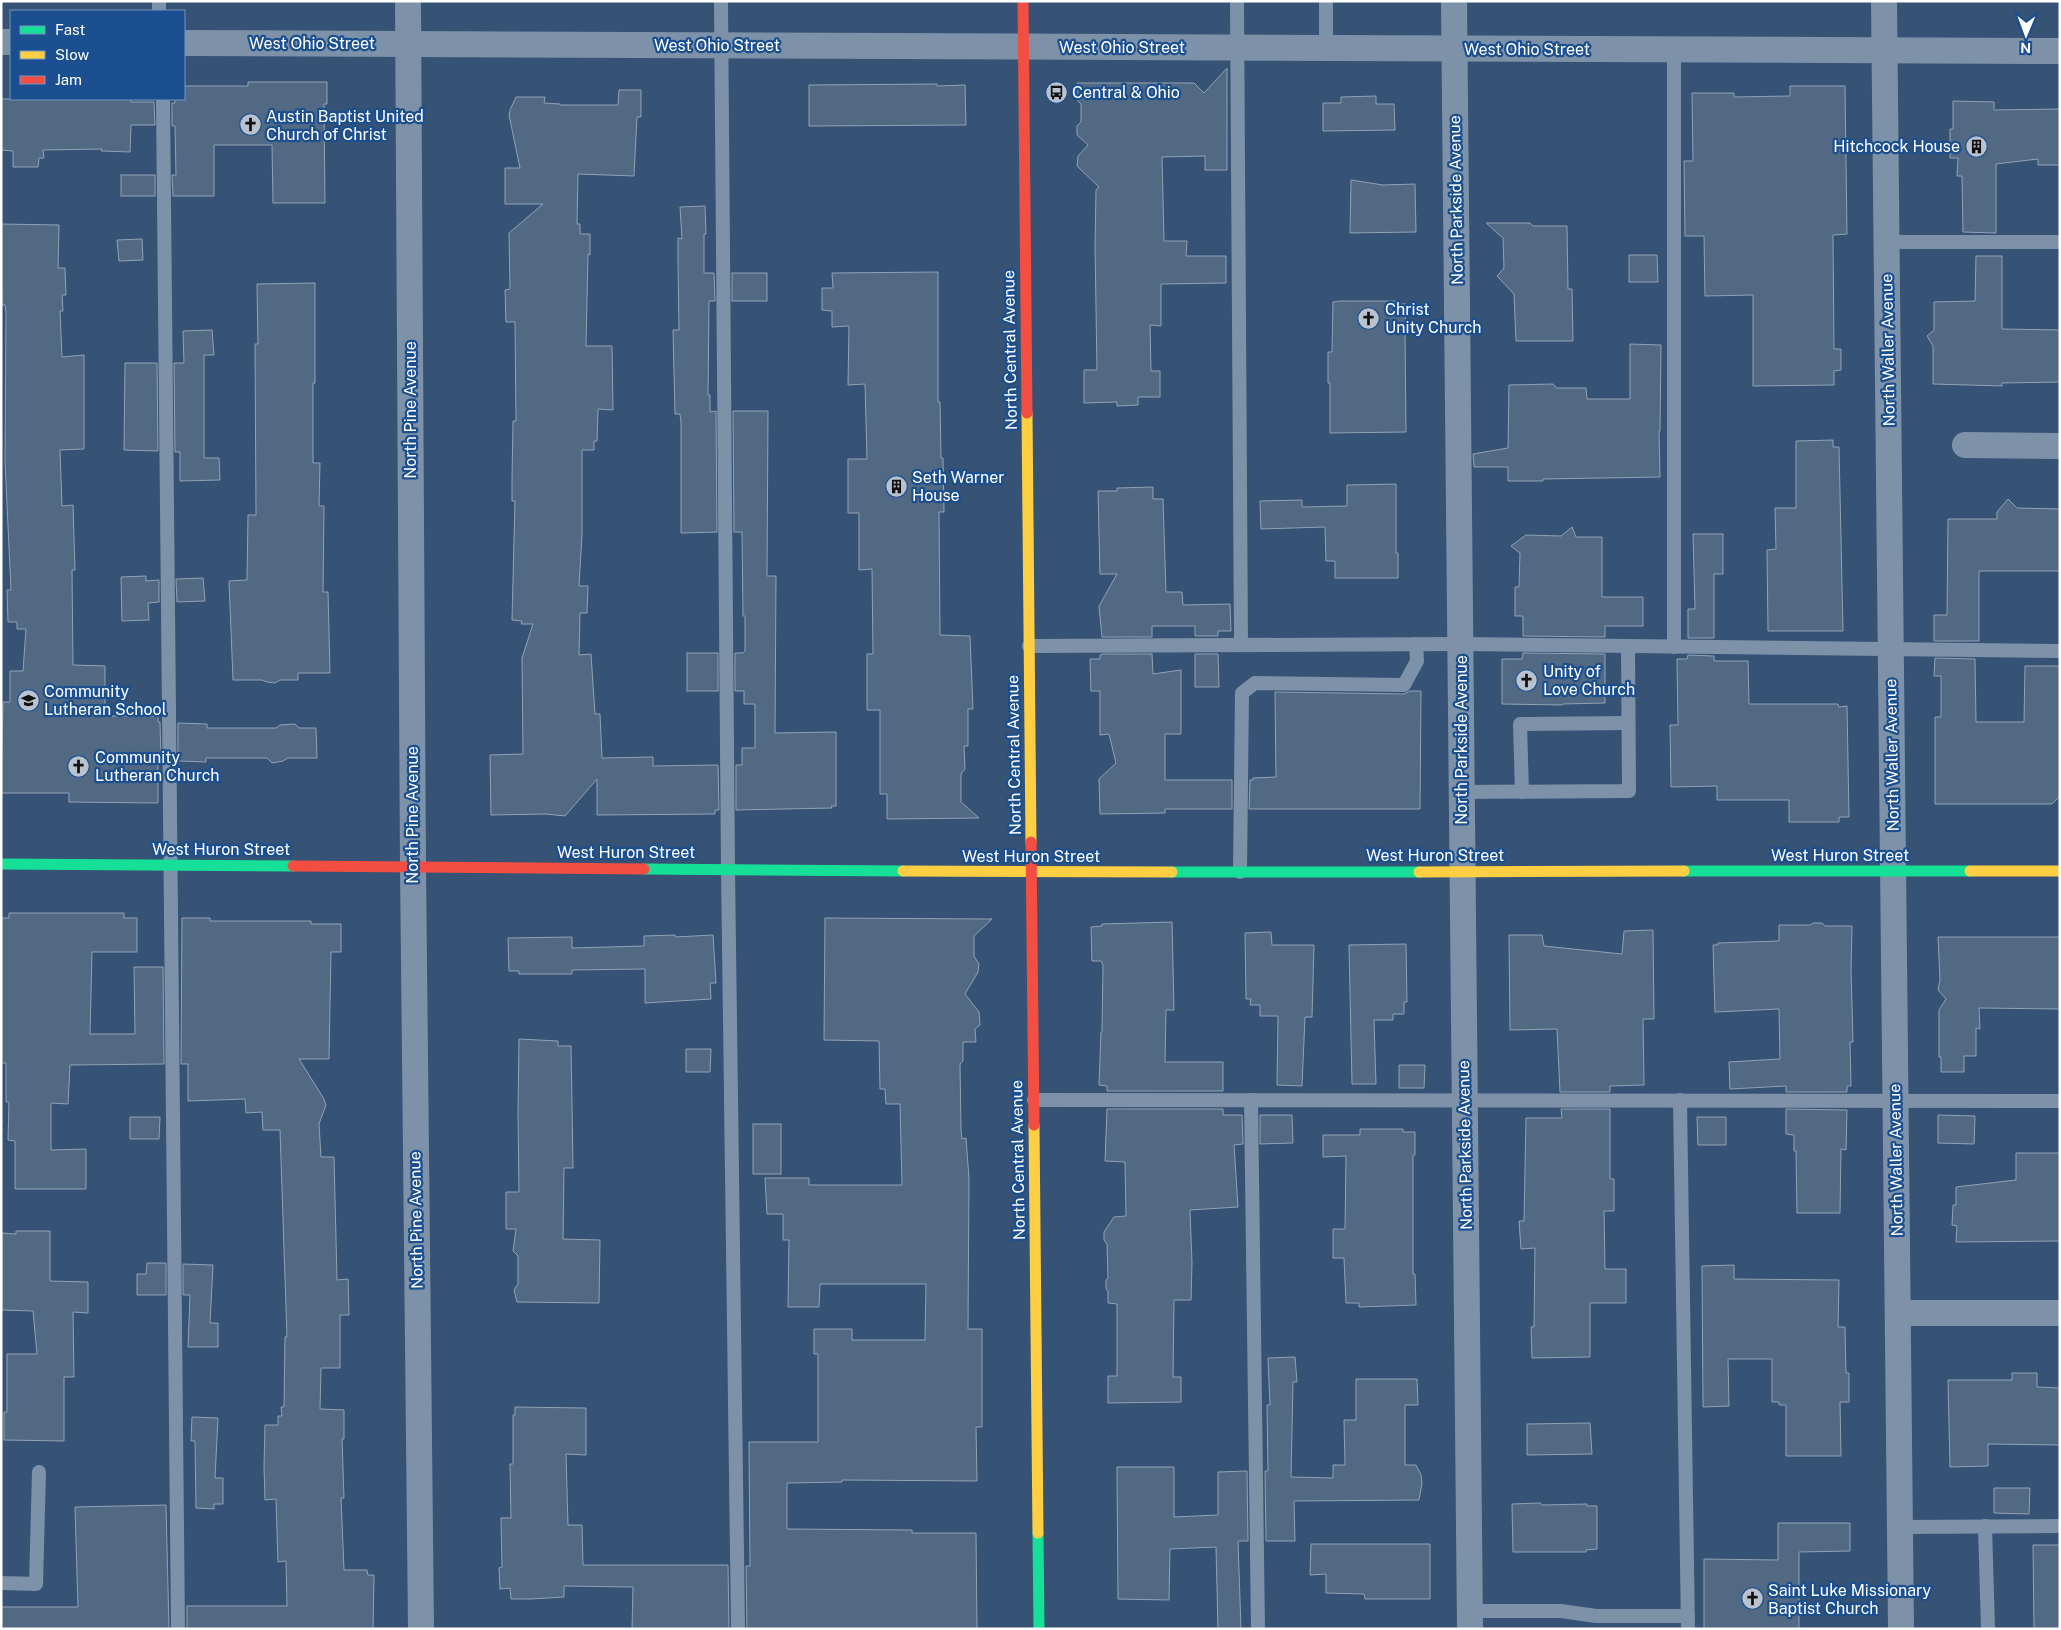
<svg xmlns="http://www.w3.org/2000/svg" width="2061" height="1630" viewBox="0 0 2061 1630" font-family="'Public Sans',sans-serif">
  <rect width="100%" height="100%" fill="#365274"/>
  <g fill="#526984" stroke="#92a2b6">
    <polygon points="1227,68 1227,170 1205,170 1205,156 1162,157 1164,241 1187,241 1186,256 1226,256 1226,283 1161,284 1161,326 1150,325 1151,371 1160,371 1160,397 1138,397 1138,405 1117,406 1117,402 1084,403 1084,370 1097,370 1095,246 1096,190 1099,187 1077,166 1078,156 1088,145 1077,135 1077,126 1081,122 1081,104 1077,100 1077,83 1194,83 1204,93"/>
    <polygon points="248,82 327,82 327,104 324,104 325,203 273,203 272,145 214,145 214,196 173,196 172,175 176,175 175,126 172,126 172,103 175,103 175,99 184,99 184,86 248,86"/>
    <polygon points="937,84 937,86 965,85 966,125 809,126 809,85"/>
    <polygon points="1790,86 1845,86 1847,234 1833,235 1834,349 1841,349 1841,370 1834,371 1834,385 1753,386 1753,295 1705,296 1704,236 1685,236 1684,161 1693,161 1692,93 1734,93 1734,97 1790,96"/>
    <polygon points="619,90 641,90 641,117 637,117 634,176 578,174 577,224 580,224 580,234 590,234 590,255 588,254 586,346 612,346 613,410 598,409 597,441 594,441 594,450 582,450 582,534 579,586 588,586 587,613 580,613 579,655 591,654 595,714 600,714 602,758 653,757 653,766 718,765 719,810 715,810 715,814 597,815 597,779 565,816 546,814 491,815 490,755 523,754 522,658 533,624 521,624 522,621 512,620 515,501 512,501 512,479 513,421 516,421 515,322 506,322 505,290 510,289 509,233 543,204 505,204 505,168 520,168 509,115 510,110 516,97 545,97 544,103 560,104 560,105 618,105"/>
    <polygon points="1376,96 1376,104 1394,104 1395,130 1323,131 1323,103 1341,103 1341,97"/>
    <polygon points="1,99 131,99 131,102 154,102 155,125 131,125 130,152 101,151 102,149 43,150 44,158 39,158 38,167 13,167 13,151 1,150"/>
    <polygon points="1953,101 1994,102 1994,110 2060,109 2060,165 2038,165 2038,159 1996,164 1996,233 1963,232 1962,176 1957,176 1958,158 1950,158 1950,129 1953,129"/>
    <rect x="121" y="175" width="34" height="21"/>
    <polygon points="1351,180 1383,185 1415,184 1416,232 1350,233"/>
    <polygon points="705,206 706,234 704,234 704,273 714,273 715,301 709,301 708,395 710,395 710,412 716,411 717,532 681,533 681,423 680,414 675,414 673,330 679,330 678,262 678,238 682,239 680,207"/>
    <polygon points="1486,223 1530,223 1533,226 1567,226 1568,289 1572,289 1573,341 1516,341 1514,294 1497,276 1504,268 1503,238"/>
    <polygon points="1,224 59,225 58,268 65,268 66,295 62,295 63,311 60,311 62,357 84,355 84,449 60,450 62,506 73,505 75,570 72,570 73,665 105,666 105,716 158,716 158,722 160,722 161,761 158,760 158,803 69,802 69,793 1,793 3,702 10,702 10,671 23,671 26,629 17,629 17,622 8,622 7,590 11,590 5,462 6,312 5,305 2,305"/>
    <polygon points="142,239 143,260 119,261 117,240"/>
    <polygon points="1629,255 1657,255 1658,282 1629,282"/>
    <polygon points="1976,256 2002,256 2002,329 2060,330 2060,382 2002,383 2002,386 1933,384 1933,346 1927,336 1934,330 1934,302 1975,301"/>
    <polygon points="938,272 938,402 940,402 941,458 943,458 944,512 939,512 940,635 970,636 973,709 968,709 968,746 964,746 965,769 961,774 961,802 979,818 887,819 887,794 880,794 880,710 867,710 867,654 873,654 872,569 859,570 859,513 848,513 848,459 867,459 865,384 848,385 849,326 832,327 832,311 822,310 822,288 833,288 832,273"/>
    <rect x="732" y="273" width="35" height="28"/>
    <polygon points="315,283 315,383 313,383 313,463 320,463 319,506 324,506 323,592 328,592 330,673 298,673 298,680 280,680 275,683 267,682 262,680 233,680 229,581 247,580 248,515 256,515 255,344 258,344 257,284"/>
    <polygon points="1341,301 1397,301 1397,304 1406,304 1405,332 1406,432 1330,433 1330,383 1328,383 1328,352 1332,352 1333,302"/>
    <polygon points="212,330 214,355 204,355 204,458 219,458 220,480 180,481 180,452 175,452 174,363 184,363 183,331"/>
    <polygon points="1630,344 1661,345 1660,431 1659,431 1660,477 1543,479 1543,481 1508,481 1508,467 1474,467 1473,454 1508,448 1509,385 1553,384 1557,388 1586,388 1587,399 1630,399"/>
    <polygon points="125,363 157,363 158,451 124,450"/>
    <polygon points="733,411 768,411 767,576 776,576 775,733 836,732 836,806 831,806 832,808 736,810 736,765 742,765 742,748 755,748 755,704 744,704 744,691 735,691 735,653 743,653 745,651 745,616 743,616 742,532 734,532"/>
    <polygon points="1833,440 1833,447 1839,447 1843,631 1768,631 1767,550 1776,549 1775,508 1796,508 1796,441"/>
    <polygon points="1396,484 1396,553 1398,553 1398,578 1335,578 1335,561 1326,561 1325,527 1261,529 1260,501 1302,500 1302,507 1347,506 1347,485"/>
    <polygon points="1153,487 1153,499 1163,499 1166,592 1182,592 1183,605 1230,604 1231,631 1218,631 1218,636 1195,636 1195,626 1152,626 1152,637 1102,637 1099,606 1117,574 1100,574 1098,491 1117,491 1117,488"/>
    <polygon points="2008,499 2017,508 2060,509 2060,571 1979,571 1979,641 1934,641 1934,615 1947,615 1948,519 1997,519 1997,512"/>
    <polygon points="1572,527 1576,537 1602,537 1602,597 1643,597 1643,626 1605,626 1605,637 1523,636 1523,616 1515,616 1515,587 1519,587 1520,553 1511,546 1526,535 1561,536"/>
    <polygon points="1693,534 1723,534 1723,574 1714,574 1714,638 1688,638 1688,609 1695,609"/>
    <polygon points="146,576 146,581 159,580 159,602 148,603 149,620 122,621 121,577"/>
    <polygon points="203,578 205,601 177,602 176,579"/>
    <rect x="687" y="653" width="31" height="38"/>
    <polygon points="1523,653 1605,654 1605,703 1563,704 1562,705 1502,704 1502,659 1522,659"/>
    <polygon points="1103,654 1152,654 1153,674 1181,670 1181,734 1165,734 1165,780 1232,780 1232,809 1165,809 1165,813 1100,814 1099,779 1116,763 1109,734 1100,735 1100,691 1091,691 1090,659 1100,659 1100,655"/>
    <polygon points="1195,654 1218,654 1219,687 1195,687"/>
    <polygon points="1688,655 1714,656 1714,661 1748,661 1749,704 1838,704 1839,707 1847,706 1849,817 1839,817 1839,822 1789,822 1789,800 1717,800 1717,786 1671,787 1670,725 1678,725 1677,659 1687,659"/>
    <polygon points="1935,658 1975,659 1976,722 2024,722 2025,666 2060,666 2060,796 2052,804 1935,804 1935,717 1941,717 1941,676 1934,676"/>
    <polygon points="1410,691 1421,691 1420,809 1249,809 1250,780 1253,780 1253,778 1276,777 1275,692 1404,694"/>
    <polygon points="178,723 207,724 207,728 276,728 280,725 295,724 299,728 316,728 317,758 288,758 283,761 272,763 267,758 206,758 206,762 178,761"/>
    <polygon points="9,913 124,913 124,918 137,918 137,952 92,952 90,1034 135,1034 134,967 163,967 164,1064 70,1065 68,1104 51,1103 51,1150 86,1149 86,1189 15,1189 15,1141 8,1140 9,1102 6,1102 6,1063 1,1063 1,918 9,918"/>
    <polygon points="182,918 210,918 210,921 311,921 311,924 341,924 341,952 331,952 329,1059 299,1059 324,1099 326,1105 319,1124 321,1157 334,1157 337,1280 348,1279 349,1315 340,1315 340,1368 321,1368 320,1409 344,1410 344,1439 342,1439 344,1498 341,1498 344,1570 367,1570 368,1575 374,1575 373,1629 187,1629 187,1606 287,1606 286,1561 278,1562 276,1499 265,1500 264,1467 265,1425 278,1425 278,1416 282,1416 281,1407 284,1407 285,1337 287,1337 280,1130 263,1130 262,1112 246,1113 245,1099 188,1101 188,1064 181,1064"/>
    <polygon points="825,918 992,919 974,936 974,956 979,964 978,972 965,994 979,1012 980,1025 975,1029 976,1042 963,1042 963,1061 960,1064 961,1129 962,1139 966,1138 969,1178 968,1329 982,1329 982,1427 976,1427 977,1481 842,1480 842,1482 787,1483 787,1529 912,1530 912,1533 976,1533 977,1629 747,1629 746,1566 750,1566 749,1442 818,1442 818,1354 814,1354 814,1329 852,1329 852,1340 925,1340 926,1284 820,1284 819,1307 788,1307 789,1240 783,1240 783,1214 767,1214 765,1178 809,1178 809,1185 902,1185 900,1104 886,1104 885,1089 880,1089 879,1041 824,1040"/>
    <polygon points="1172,922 1174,1010 1166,1010 1165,1062 1223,1062 1223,1091 1107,1091 1107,1086 1099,1085 1101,1032 1102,1032 1103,965 1101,961 1092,961 1091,927 1102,926 1102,924"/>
    <polygon points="1813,923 1822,923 1825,926 1852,926 1851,970 1853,1042 1850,1042 1851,1086 1847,1086 1847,1092 1786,1092 1786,1086 1730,1089 1729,1062 1780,1059 1779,1009 1715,1012 1713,945 1718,945 1718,943 1779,941 1779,925 1810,925"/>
    <polygon points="1653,930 1654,1019 1643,1019 1644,1085 1610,1086 1610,1092 1560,1092 1557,1029 1510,1030 1509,935 1542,935 1544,946 1622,954 1624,931"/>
    <polygon points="1271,932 1272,945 1314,945 1312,1017 1305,1017 1302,1086 1277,1085 1278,1016 1260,1016 1260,1005 1250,1005 1251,999 1246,999 1245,933"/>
    <polygon points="675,935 675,937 713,935 716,983 710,983 711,999 645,1003 645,969 572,970 572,974 519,974 519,971 509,971 508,938 572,937 572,948 644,946 644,936"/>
    <polygon points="1938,937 2060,937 2060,1009 1979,1008 1980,1029 1976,1028 1976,1056 1964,1056 1964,1072 1941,1072 1941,1057 1939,1057 1939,1010 1946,999 1938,990 1940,980"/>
    <polygon points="1406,944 1407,1002 1404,1002 1404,1014 1393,1014 1393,1020 1374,1020 1376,1084 1352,1084 1349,945"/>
    <polygon points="519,1039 558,1041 558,1046 571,1046 573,1168 564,1168 563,1239 600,1240 599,1303 517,1302 514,1290 518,1284 518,1256 513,1251 516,1229 506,1229 506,1192 519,1192 518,1113"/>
    <polygon points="686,1049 711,1049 710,1072 686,1072"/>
    <polygon points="1399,1065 1425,1065 1424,1088 1399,1088"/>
    <polygon points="1107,1109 1223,1109 1223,1115 1242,1115 1243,1144 1234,1145 1238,1207 1190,1210 1192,1263 1191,1300 1174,1300 1173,1377 1181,1377 1181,1402 1108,1403 1108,1376 1117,1376 1117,1304 1108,1303 1108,1292 1106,1288 1106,1280 1108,1278 1107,1244 1104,1240 1104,1232 1114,1217 1126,1216 1125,1162 1105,1161"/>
    <polygon points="1561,1109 1610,1109 1610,1179 1614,1179 1614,1211 1604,1211 1605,1269 1626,1269 1626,1303 1590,1303 1590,1357 1532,1358 1531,1327 1534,1327 1535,1248 1521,1249 1519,1221 1524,1221 1526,1118 1562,1118"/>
    <polygon points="1786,1109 1847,1110 1846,1150 1841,1149 1840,1213 1797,1213 1796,1151 1794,1151 1794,1135 1786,1134"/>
    <polygon points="1260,1115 1292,1115 1293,1143 1260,1144"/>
    <polygon points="1938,1115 1975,1116 1974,1144 1938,1143"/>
    <polygon points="130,1117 160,1117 159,1139 130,1139"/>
    <polygon points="1697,1117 1726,1117 1726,1145 1698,1145"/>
    <rect x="753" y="1124" width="28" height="50"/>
    <polygon points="1360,1129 1403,1129 1403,1132 1415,1132 1415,1155 1413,1155 1413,1274 1415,1274 1416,1305 1359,1307 1359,1303 1346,1303 1344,1258 1333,1258 1333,1229 1345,1229 1346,1156 1323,1157 1323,1135 1360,1135"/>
    <polygon points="2016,1153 2060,1153 2060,1241 1956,1242 1957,1226 1952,1225 1953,1205 1956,1205 1956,1187 2016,1180"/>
    <polygon points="16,1231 50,1231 50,1281 88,1282 88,1313 73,1312 74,1377 64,1377 64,1441 4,1440 4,1412 7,1412 7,1354 37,1354 33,1311 2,1310 2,1233 16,1234"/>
    <polygon points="147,1263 166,1263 166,1295 137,1295 137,1274 146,1274"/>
    <polygon points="183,1264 213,1265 210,1323 218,1323 218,1347 188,1347 190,1295 183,1295"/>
    <polygon points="1734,1265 1734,1279 1839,1280 1838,1327 1845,1327 1846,1373 1849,1373 1849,1402 1840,1402 1841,1456 1786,1456 1786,1405 1779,1405 1779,1402 1772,1402 1772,1359 1728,1359 1729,1406 1703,1407 1702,1266"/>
    <polygon points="1295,1357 1297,1382 1293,1382 1291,1477 1333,1478 1333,1465 1345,1465 1344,1420 1356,1420 1356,1379 1417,1379 1418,1405 1405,1405 1405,1465 1416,1465 1421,1475 1422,1483 1419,1500 1294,1501 1295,1541 1266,1541 1265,1471 1268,1471 1267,1405 1270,1405 1268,1358"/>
    <polygon points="2012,1373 2037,1373 2037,1387 2060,1388 2060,1445 1988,1444 1988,1466 1950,1467 1948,1380 2012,1380"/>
    <polygon points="515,1407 586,1408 586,1455 566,1454 568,1525 582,1525 583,1565 728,1565 729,1629 632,1629 633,1587 564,1586 564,1597 531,1599 511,1599 510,1588 500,1589 499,1568 502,1567 501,1518 511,1518 510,1464 513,1464 513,1415 515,1415"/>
    <polygon points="192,1417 218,1418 215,1478 223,1478 223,1504 214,1504 214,1509 196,1508 195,1441 191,1441"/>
    <polygon points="1590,1423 1592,1454 1527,1455 1527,1424"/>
    <polygon points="1117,1467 1174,1467 1174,1517 1218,1515 1218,1472 1247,1471 1248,1541 1238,1541 1241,1629 1218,1629 1216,1547 1170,1549 1169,1600 1118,1599"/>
    <polygon points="1994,1488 2030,1488 2029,1514 1994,1513"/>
    <polygon points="1540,1503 1542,1505 1587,1504 1587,1506 1597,1506 1597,1549 1586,1550 1586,1552 1513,1552 1512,1504"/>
    <polygon points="166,1505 169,1629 1,1629 1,1607 78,1607 75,1507"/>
    <polygon points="1778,1523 1850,1523 1850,1551 1799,1552 1799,1629 1704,1629 1704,1559 1778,1560"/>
    <polygon points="1311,1544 1430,1544 1430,1599 1365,1599 1364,1594 1326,1593 1326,1574 1310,1575"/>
    <polygon points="2033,1545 2060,1545 2060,1629 2034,1629"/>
  </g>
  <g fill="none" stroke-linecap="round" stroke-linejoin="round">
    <g stroke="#7d92a8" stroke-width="14">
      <polyline points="159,1 159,11"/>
      <polyline points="721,1 728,869 738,1629"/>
      <polyline points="1237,1 1241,645"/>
      <polyline points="1326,48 1326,1"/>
      <polyline points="1674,49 1674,647"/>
      <polyline points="163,99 178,1629"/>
      <polyline points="1886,242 2060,242"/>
      <polyline points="1029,646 1461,644 2060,651"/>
      <polyline points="1462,792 1629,791 1628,646"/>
      <polyline points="1522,792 1520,724 1628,723"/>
      <polyline points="1240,872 1242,693 1255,683 1404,685 1417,661 1416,644"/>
      <polyline points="1034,1100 2060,1101"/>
      <polyline points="1251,1100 1258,1629"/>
      <polyline points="1680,1100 1688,1629"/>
      <polyline points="1985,1526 1988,1629"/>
      <polyline points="1900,1527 2060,1526"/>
      <polyline points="1,1583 36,1584 39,1472"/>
      <polyline points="1470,1611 1561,1611 1596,1616 1688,1616"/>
    </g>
    <g stroke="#7d92a8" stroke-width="26">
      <polyline points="408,1 413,867 421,1629"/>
      <polyline points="1454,1 1470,1629"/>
      <polyline points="1884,1 1901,1629"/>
      <polyline points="1,42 11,42"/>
      <polyline points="184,43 2060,51"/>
      <polyline points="1965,445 2060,446"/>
      <polyline points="1898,1313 2060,1313"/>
    </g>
    <g stroke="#16e098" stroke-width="11">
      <polyline points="1,864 293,866"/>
      <polyline points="644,869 903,871"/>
      <polyline points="1684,871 1970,871"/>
      <polyline points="1172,872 1419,872"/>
      <polyline points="1038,1533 1039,1629"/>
    </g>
    <g stroke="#ffcf43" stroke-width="11">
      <polyline points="1027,413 1031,842"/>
      <polyline points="903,871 1172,872"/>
      <polyline points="1970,871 2060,871"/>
      <polyline points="1419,872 1684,871"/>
      <polyline points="1034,1125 1038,1533"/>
    </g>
    <g stroke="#f24e42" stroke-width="11">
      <polyline points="1023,1 1027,413"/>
      <polyline points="1031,842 1034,1125"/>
      <polyline points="293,866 644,869"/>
    </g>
  </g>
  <defs>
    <symbol id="bus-disc" viewBox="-11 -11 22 22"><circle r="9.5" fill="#b9c2ce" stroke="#1b4f8f"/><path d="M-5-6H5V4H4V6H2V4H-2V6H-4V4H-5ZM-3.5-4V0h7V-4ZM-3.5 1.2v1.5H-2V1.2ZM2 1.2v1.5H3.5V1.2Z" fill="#111"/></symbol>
    <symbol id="church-disc" viewBox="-11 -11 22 22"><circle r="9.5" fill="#b9c2ce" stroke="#1b4f8f"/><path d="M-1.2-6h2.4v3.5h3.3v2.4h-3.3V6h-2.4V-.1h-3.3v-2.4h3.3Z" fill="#111"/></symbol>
    <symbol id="building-disc" viewBox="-11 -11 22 22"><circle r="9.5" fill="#b9c2ce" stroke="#1b4f8f"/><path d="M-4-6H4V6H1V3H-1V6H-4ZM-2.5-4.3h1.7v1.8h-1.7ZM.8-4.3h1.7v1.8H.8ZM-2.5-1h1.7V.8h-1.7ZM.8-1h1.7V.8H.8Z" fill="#111"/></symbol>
    <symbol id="school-disc" viewBox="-11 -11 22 22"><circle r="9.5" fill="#b9c2ce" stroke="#1b4f8f"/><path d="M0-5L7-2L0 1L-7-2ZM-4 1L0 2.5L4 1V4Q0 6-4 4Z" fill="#111"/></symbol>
  </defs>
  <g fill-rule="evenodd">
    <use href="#bus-disc" x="1044" y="80" width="25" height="25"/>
    <use href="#church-disc" x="238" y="112" width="25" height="25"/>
    <use href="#building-disc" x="1964" y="134" width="25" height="25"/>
    <use href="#church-disc" x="1356" y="306" width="25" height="25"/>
    <use href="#building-disc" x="884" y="474" width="25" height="25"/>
    <use href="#church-disc" x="1514" y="668" width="25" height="25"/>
    <use href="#school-disc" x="16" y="688" width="25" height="25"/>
    <use href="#church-disc" x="66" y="754" width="25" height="25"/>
    <use href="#church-disc" x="1740" y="1586" width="25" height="25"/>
  </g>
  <g text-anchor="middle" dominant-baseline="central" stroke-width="4.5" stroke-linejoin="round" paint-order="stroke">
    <g font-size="16" fill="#fff" stroke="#1b4f8f">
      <text x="312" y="43">West Ohio Street</text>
      <text x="717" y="45">West Ohio Street</text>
      <text x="1122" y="47">West Ohio Street</text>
      <text x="1527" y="49">West Ohio Street</text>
      <text transform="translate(1456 200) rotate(-91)">North Parkside Avenue</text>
      <text transform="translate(1010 350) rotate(-91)">North Central Avenue</text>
      <text transform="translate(1888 350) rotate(-91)">North Waller Avenue</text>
      <text transform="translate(410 410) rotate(-90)">North Pine Avenue</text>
      <text transform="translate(1461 740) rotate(-90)">North Parkside Avenue</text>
      <text transform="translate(1014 755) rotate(-91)">North Central Avenue</text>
      <text transform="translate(1892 755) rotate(-91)">North Waller Avenue</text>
      <text transform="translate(412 815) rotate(-90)">North Pine Avenue</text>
      <text x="221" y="849">West Huron Street</text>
      <text x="626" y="852">West Huron Street</text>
      <text x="1435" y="855">West Huron Street</text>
      <text x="1840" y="855">West Huron Street</text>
      <text x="1031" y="856">West Huron Street</text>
      <text transform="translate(1465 1145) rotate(-91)">North Parkside Avenue</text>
      <text transform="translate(1018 1160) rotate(-91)">North Central Avenue</text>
      <text transform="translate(1896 1160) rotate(-91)">North Waller Avenue</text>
      <text transform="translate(416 1220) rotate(-91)">North Pine Avenue</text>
    </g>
    <g font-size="16" fill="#fff" stroke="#1b4f8f" text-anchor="start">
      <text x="1072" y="92">Central &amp; Ohio</text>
      <text x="266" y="116">Austin Baptist United<tspan x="266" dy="18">Church of Christ</tspan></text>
      <text x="1960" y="146" text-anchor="end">Hitchcock House</text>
      <text x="1385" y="309">Christ<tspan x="1385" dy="18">Unity Church</tspan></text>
      <text x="912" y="477">Seth Warner<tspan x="912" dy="18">House</tspan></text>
      <text x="1543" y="671">Unity of<tspan x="1543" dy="18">Love Church</tspan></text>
      <text x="44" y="691">Community<tspan x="44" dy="18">Lutheran School</tspan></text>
      <text x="95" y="757">Community<tspan x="95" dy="18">Lutheran Church</tspan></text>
      <text x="1768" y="1590">Saint Luke Missionary<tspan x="1768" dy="18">Baptist Church</tspan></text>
    </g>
  </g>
  <rect width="2061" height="1630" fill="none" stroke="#ffffff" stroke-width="5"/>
  <rect x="10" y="10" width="175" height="90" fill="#1b4f8f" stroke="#7695bc"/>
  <rect x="20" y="26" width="25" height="8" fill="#16e098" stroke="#7695bc"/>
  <text x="55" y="35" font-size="15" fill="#ffffff">Fast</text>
  <rect x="20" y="51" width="25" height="8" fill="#ffcf43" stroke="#7695bc"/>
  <text x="55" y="60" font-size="15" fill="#ffffff">Slow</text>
  <rect x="20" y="76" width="25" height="8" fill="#f24e42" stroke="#7695bc"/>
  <text x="55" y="85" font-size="15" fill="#ffffff">Jam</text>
  <g transform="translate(2026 35) rotate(181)" stroke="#1b4f8f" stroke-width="4" paint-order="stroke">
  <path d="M0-4L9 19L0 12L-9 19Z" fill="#ffffff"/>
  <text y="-8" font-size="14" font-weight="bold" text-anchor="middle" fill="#ffffff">N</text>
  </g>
</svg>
